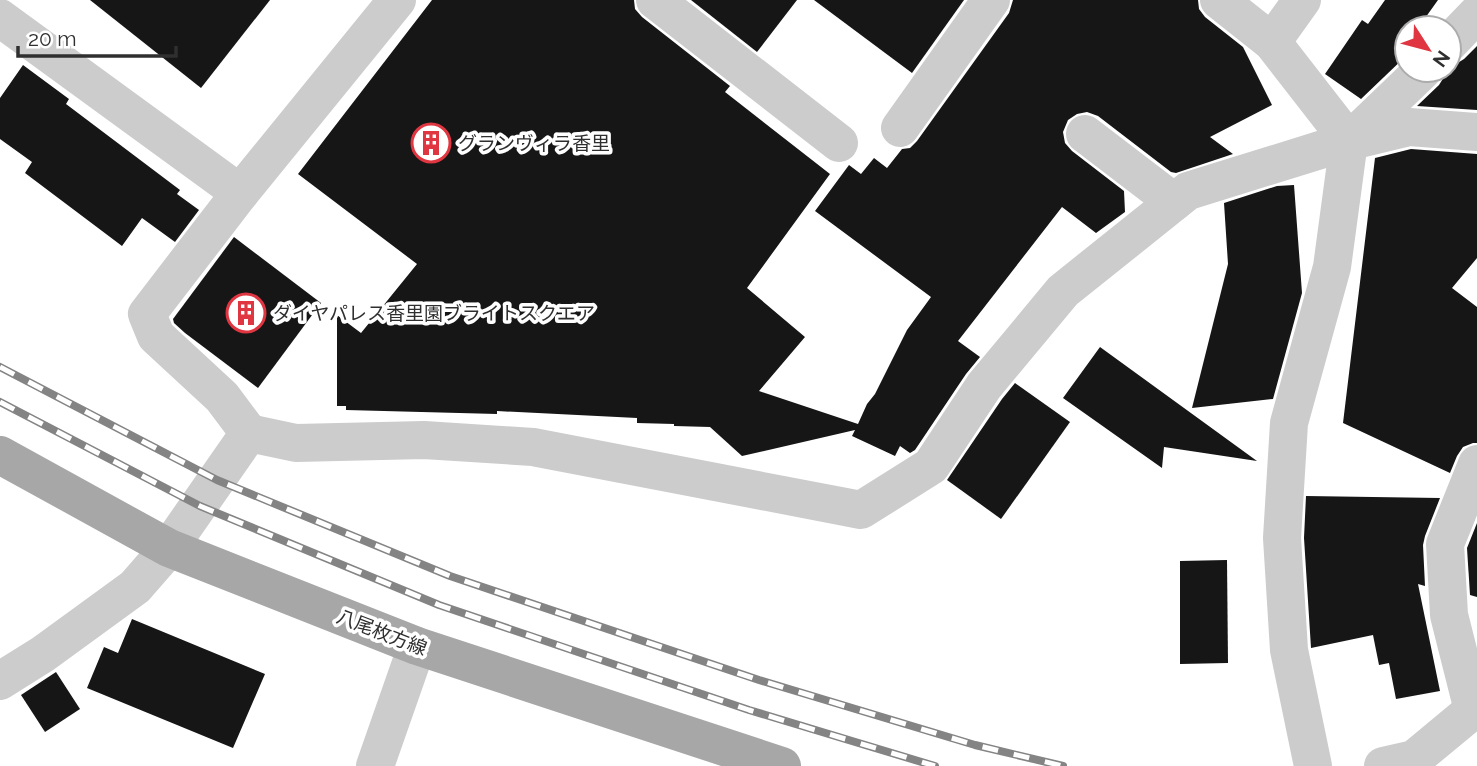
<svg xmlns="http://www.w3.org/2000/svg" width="1477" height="766" viewBox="0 0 1477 766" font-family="Raleway,'Noto Sans JP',sans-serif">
  <rect width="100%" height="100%" fill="#fff"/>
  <g fill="#161616">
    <polygon points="90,0 270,0 201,88"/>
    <polygon points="432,0 634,0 635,9 642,17 730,86 725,92 830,174 747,288 805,337 759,391 858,424 867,404 875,394 907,330 931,297 815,211 849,165 861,174 874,158 887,168 902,149 910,148 917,141 1009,13 1013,0 1198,0 1199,9 1205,17 1243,47 1272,105 1210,137 1233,154 1176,173 1171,172 1098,116 1087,112 1077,114 1068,120 1063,132 1065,143 1072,151 1124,191 1125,212 1096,233 1062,207 958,341 980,357 966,374 915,450 910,453 900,446 895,456 852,436 855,430 742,456 710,427 674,426 674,424 637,423 637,418 497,411 497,414 346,410 346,406 337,406 337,315 361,333 417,264 298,174"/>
    <polygon points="691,0 797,0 757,52"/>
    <polygon points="814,0 964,0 912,73"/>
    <polygon points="1385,0 1438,0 1418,28 1407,28 1407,55 1361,99 1325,74 1362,20 1368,24"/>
    <polygon points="1477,46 1477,110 1417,106 1439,85 1444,77 1444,70 1449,70 1449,64 1456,64 1464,59"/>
    <polygon points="23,65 69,99 66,104 180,190 177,194 199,210 175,242 142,218 122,246 25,173 32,162 0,139 0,98"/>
    <polygon points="1411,149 1477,154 1477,258 1452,288 1477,307 1477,443 1473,443 1463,447 1457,456 1450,473 1343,423 1375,158"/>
    <polygon points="1294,185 1302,293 1273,399 1192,408 1228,264 1224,203 1277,186"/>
    <polygon points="234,237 321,303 258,388 185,333 174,323 173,319"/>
    <polygon points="1100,347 1257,461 1164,447 1162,468 1063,398"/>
    <polygon points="1015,383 1070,422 1001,519 947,480 1002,399"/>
    <polygon points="1306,496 1440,498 1425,536 1423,545 1425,586 1418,584 1440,691 1396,699 1389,663 1379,665 1373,635 1311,648 1304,538"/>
    <polygon points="1477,523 1477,597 1470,595 1467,548"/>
    <polygon points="1227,560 1228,663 1180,664 1180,561"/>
    <polygon points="132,619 265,674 233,748 87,688 104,647 118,653"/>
    <polygon points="56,672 80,709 45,732 21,695"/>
  </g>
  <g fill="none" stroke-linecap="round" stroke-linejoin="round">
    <g stroke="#ccc" stroke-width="38">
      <polyline points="655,0 839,143"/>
      <polyline points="1219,0 1272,42 1349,141 1332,267 1289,423 1282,538 1289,650 1313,766"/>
      <polyline points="0,18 240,193"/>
      <polyline points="1272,42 1302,0"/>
      <polyline points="1449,43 1477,14"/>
      <polyline points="900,128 991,0"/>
      <polyline points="1085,134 1174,202"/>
      <polyline points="1351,141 1409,127 1477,132"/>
      <polyline points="249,433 296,443 424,440 533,447 861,510 931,466 984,386 1063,291 1188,191 1349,141 1423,70"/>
      <polyline points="0,681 43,654 135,587 169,548 249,433 222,397 156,336 147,314 240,193 397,0"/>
      <polyline points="1473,710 1449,615 1445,544 1477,464"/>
      <polyline points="375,766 417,646"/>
      <polyline points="1383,766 1414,759 1473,710 1477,711"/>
    </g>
    <polyline stroke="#a7a7a7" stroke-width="38" points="0,455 169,548 417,646 782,766"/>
    <defs>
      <g id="rail">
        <polyline points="0,367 217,480 450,576 759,680 975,745 1063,766"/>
        <polyline points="0,402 200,506 439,605 749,710 935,766"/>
      </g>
    </defs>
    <use href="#rail" stroke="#848484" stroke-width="8"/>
    <use href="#rail" stroke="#fff" stroke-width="5" stroke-dasharray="16" stroke-linecap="butt"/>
  </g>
  <defs>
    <symbol id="building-ring" viewBox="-11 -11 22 22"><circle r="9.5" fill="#fff" stroke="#e03641" stroke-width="1.5"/><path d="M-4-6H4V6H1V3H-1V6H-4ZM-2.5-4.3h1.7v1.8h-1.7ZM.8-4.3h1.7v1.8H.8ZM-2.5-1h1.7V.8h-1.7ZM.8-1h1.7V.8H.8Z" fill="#e03641"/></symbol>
  </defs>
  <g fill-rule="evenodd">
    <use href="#building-ring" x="409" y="121" width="44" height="44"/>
    <use href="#building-ring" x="224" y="291" width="44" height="44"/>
  </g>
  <g text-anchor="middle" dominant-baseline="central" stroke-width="7" stroke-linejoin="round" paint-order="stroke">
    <g font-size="19" fill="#2f2f2f" stroke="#fff" text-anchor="start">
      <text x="458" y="143">グランヴィラ香里</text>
      <text x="273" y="313">ダイヤパレス香里園ブライトスクエア</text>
    </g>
    <g font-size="19" fill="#2f2f2f" stroke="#fff">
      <text transform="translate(382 632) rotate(21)">八尾枚方線</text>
    </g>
  </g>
  <g transform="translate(1428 49) rotate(126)"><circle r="33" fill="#ffffff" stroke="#acacac" stroke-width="2"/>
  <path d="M0-5L12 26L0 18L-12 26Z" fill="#e03641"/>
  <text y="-10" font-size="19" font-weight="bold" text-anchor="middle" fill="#2f2f2f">N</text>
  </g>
  <path d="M18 46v10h158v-10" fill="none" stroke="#2f2f2f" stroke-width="3.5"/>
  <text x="28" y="46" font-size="21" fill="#2f2f2f" stroke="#ffffff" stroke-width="5" paint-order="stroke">20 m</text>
</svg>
